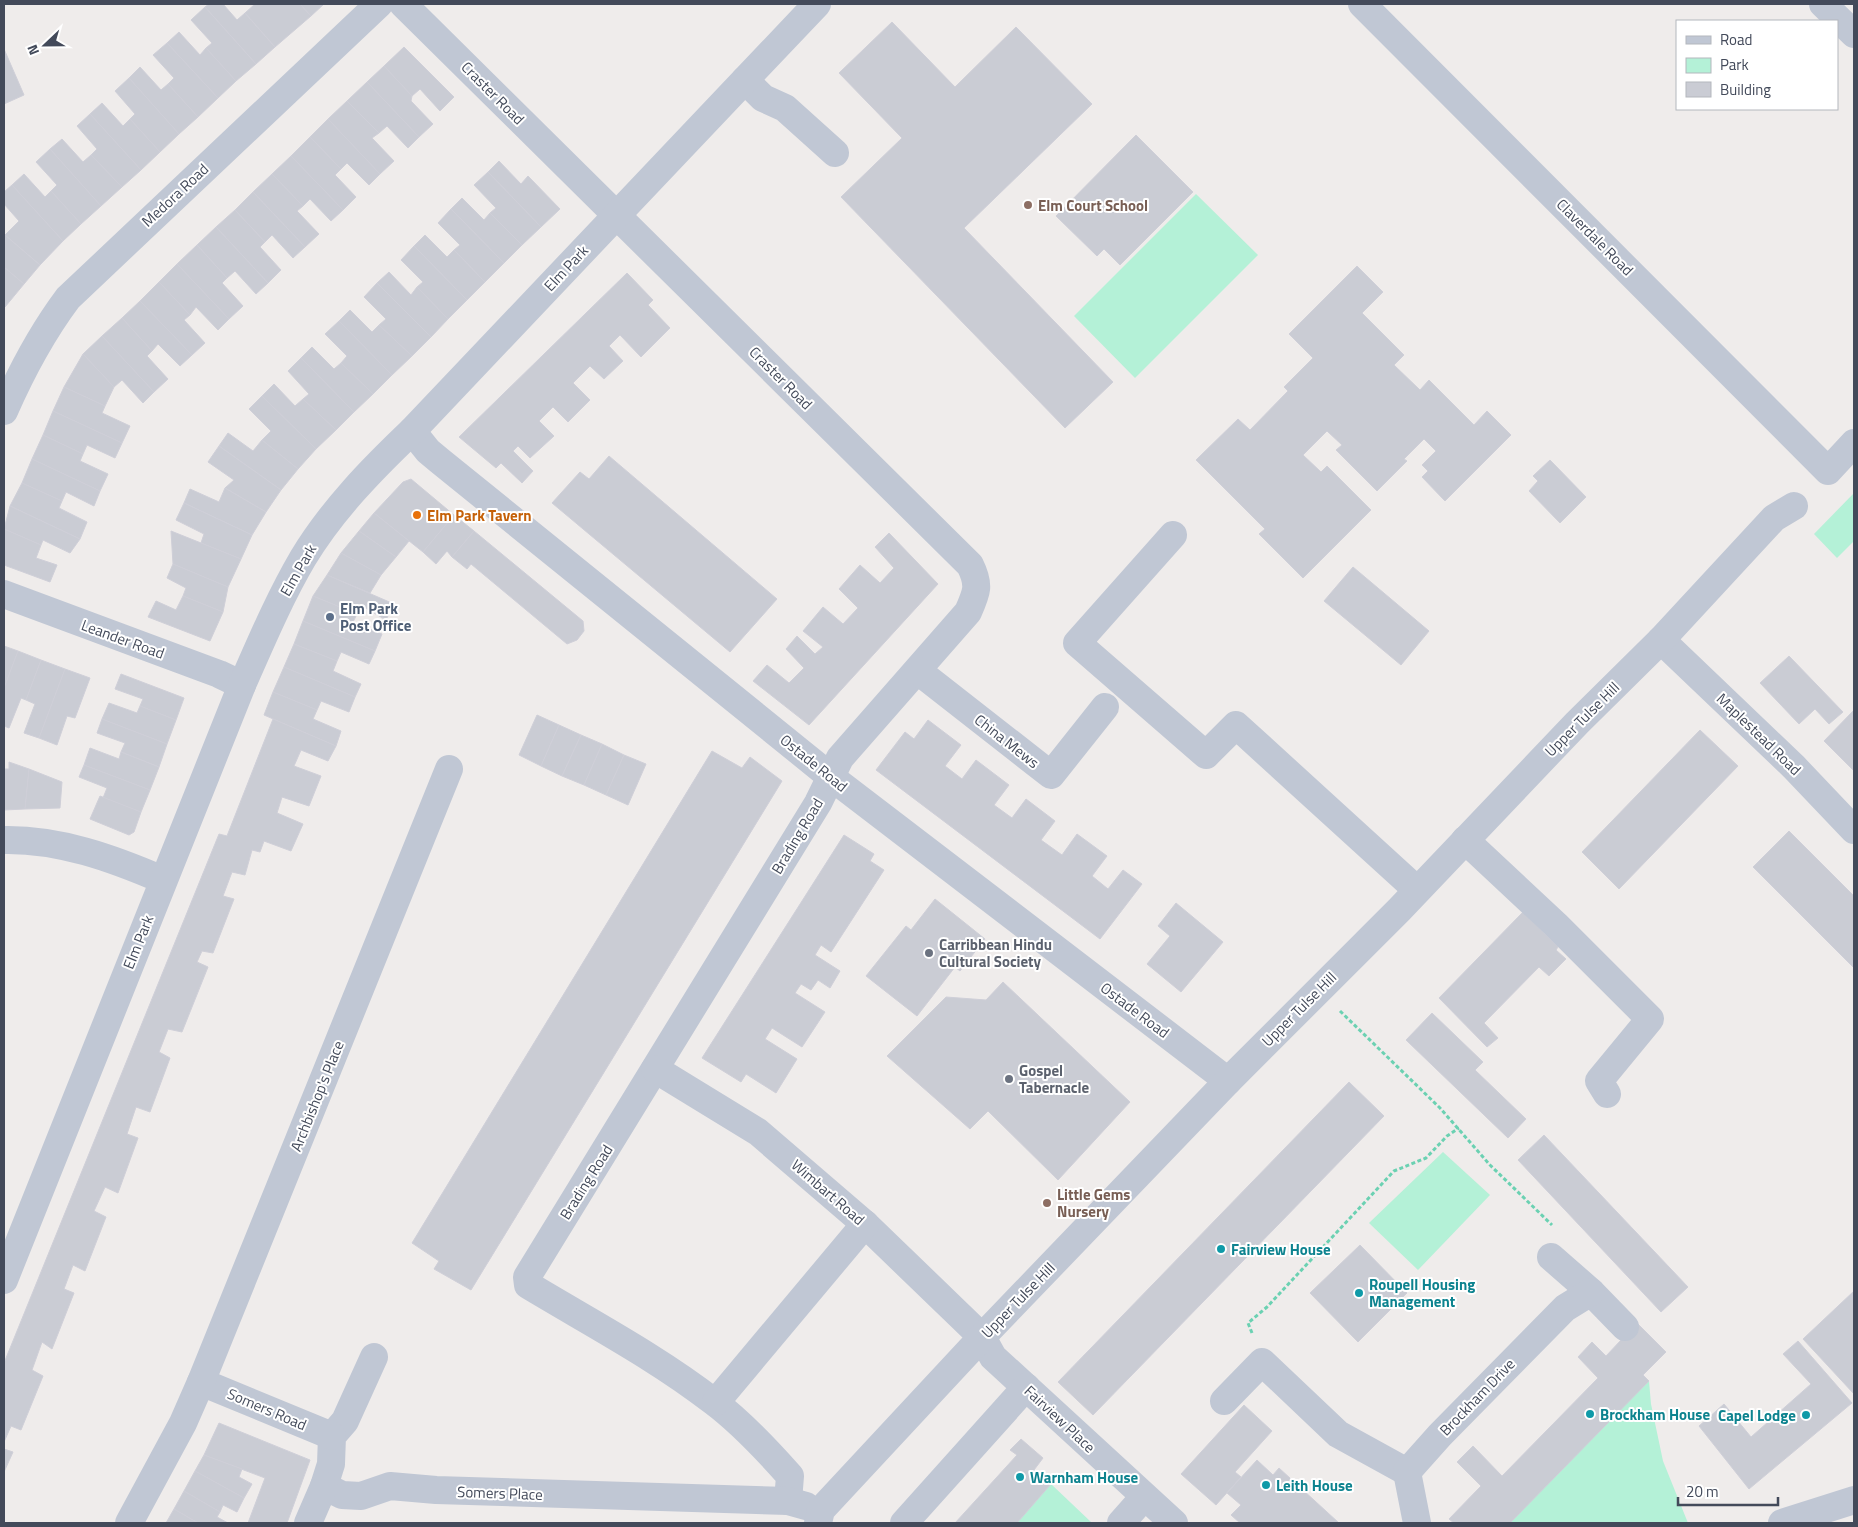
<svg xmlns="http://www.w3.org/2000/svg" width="1858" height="1527" viewBox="0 0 1858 1527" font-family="'Titillium Web',sans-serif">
  <rect width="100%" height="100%" fill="#efeceb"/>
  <g fill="#b4f1d7">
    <polygon points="1196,194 1258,255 1135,378 1074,316"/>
    <polygon points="1854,493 1854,541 1837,558 1814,534"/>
    <polygon points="1443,1152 1490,1195 1418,1270 1369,1223"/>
    <polygon points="1649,1381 1651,1404 1663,1461 1688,1523 1503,1523"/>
    <polygon points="1051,1484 1091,1522 1090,1523 1017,1523"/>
  </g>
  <g fill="#caccd4" stroke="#cfcfd8">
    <polygon points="209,4 223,4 237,20 245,13 275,47 256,64 205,7"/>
    <polygon points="255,4 300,4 311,16 275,47 245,13"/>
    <polygon points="300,4 324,4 311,16"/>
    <polygon points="205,7 256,64 236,81 206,48 212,43 191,20"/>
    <polygon points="892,22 955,87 1016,27 1092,104 964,228 1113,382 1065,428 841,197 902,138 839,73"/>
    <polygon points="179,32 200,55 206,48 236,81 218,98 167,43"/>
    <polygon points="167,43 218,98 198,117 168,84 174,78 153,55"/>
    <polygon points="404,47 454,97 440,111 420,89 412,96 384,66"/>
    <polygon points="4,49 24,95 4,104"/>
    <polygon points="384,66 412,96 411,101 433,124 419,137 367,82"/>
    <polygon points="140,67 161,90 168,84 198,117 179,134 129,78"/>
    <polygon points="129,78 179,134 160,152 130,119 135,114 115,91"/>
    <polygon points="367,82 419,137 408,148 387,126 379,133 347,101"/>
    <polygon points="347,101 379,133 372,138 394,161 380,174 328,119"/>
    <polygon points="102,103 123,126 130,119 160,152 141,170 90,114"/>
    <polygon points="90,114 141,170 122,187 91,155 97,149 77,126"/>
    <polygon points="328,119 380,174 369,185 347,163 341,169 310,137"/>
    <polygon points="1136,135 1193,192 1120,265 1104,249 1097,256 1056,216"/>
    <polygon points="310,137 341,169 335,175 356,197 343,210 291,156"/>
    <polygon points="62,139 83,162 91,155 122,187 101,206 50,149"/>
    <polygon points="50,149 101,206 81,224 51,191 57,185 36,162"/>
    <polygon points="291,156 343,210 331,221 310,199 303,206 272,174"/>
    <polygon points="499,161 521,184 528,176 560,209 541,227 488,172"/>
    <polygon points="488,172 541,227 522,245 490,213 496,208 474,185"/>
    <polygon points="24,174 45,197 51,191 81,224 63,241 12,185"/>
    <polygon points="272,174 303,206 297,211 319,234 305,247 253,192"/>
    <polygon points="12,185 63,241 40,265 5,235 19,221 4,204 4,192"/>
    <polygon points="253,192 305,247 293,258 272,235 265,242 235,210"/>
    <polygon points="462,198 484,220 490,213 522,245 504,263 451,209"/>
    <polygon points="451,209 504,263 485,282 454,250 460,245 438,223"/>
    <polygon points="235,210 265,242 260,247 281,270 268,283 216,227"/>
    <polygon points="216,227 268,283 256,294 235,271 227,278 197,245"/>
    <polygon points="5,235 40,265 24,284 4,267"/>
    <polygon points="425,235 447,257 454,250 485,282 467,300 414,246"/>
    <polygon points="197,245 227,278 222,283 243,306 229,319 177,264"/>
    <polygon points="414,246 467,300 448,319 417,287 423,282 401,260"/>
    <polygon points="177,264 229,319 218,330 196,307 190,315 159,282"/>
    <polygon points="1357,266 1383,292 1362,313 1404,355 1394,365 1420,390 1429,380 1474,425 1487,411 1511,435 1445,501 1422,477 1428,471 1422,465 1436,451 1424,439 1404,459 1407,461 1377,491 1336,450 1342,445 1327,431 1303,455 1321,472 1327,466 1371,510 1303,578 1259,534 1265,529 1196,460 1238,419 1250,430 1288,391 1284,387 1313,358 1289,334"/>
    <polygon points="4,267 24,284 5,307 4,305"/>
    <polygon points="389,272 411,295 417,287 448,319 431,337 377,283"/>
    <polygon points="627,273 653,300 648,305 670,328 641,357 620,335 609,346 623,361 604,379 590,366 573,383 590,400 568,422 553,407 539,421 554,436 530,458 518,446 513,451 533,471 522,483 501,463 496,468 459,437"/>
    <polygon points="159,282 190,315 184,320 205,343 192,355 140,301"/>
    <polygon points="377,283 431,337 412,356 379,325 386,319 364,297"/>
    <polygon points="140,301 192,355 180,366 158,344 152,351 122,318"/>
    <polygon points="350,310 372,332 379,325 412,356 392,375 339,321"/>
    <polygon points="122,318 152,351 147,356 168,379 154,392 102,336"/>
    <polygon points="339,321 392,375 373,394 341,363 347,356 325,334"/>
    <polygon points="102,336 154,392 143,403 122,380 114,387 83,354"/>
    <polygon points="312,347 334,369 341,363 373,394 354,412 301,358"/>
    <polygon points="83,354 114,387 105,406 64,387"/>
    <polygon points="301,358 354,412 336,430 303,399 309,394 288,371"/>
    <polygon points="274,384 295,406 303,399 336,430 316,449 262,396"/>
    <polygon points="64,387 105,406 102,413 130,426 122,443 53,411"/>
    <polygon points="262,396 316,449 298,469 262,440 271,431 249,409"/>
    <polygon points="53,411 122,443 115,458 87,445 83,454 43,435"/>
    <polygon points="228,433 253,451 262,440 298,469 281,490 219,446"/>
    <polygon points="43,435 83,454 80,461 108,474 100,491 32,459"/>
    <polygon points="219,446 281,490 266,512 225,488 234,480 208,462"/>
    <polygon points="609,456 777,599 730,652 552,503 580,472 589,479"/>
    <polygon points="32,459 100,491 94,506 66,492 62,501 22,483"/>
    <polygon points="1550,460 1586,497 1560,523 1529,491 1538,481 1533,476"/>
    <polygon points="411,479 454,515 423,552 374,513 403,482"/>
    <polygon points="22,483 62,501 59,508 87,522 80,539 10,506"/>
    <polygon points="225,488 266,512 252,535 184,503 190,489 219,502"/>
    <polygon points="184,503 252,535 241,559 201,543 204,534 176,520"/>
    <polygon points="10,506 80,539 70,553 43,540 41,545 4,529"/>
    <polygon points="374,513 409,541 396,557 359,531"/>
    <polygon points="454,515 474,531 452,557 447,551 436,564 423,552"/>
    <polygon points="4,529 41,545 36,558 57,565 50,582 4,565"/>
    <polygon points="171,531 241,559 228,587 173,564"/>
    <polygon points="359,531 396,557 381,575 341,553"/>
    <polygon points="474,531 583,621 584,631 577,640 567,644 471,564 467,569 452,557"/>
    <polygon points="889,533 938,584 809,725 753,681 767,665 789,683 804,668 786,649 797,636 815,654 823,647 803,631 823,607 843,624 858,608 839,589 860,565 880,583 894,568 875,547"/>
    <polygon points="341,553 381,575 370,593 327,575"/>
    <polygon points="173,564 228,587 223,612 183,596 186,588 167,578"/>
    <polygon points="1353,567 1429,631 1401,665 1324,601"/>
    <polygon points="327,575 394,604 386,620 362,606 357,614 313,596"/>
    <polygon points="183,596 223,612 210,641 148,617 156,601 176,610"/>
    <polygon points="313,596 357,614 353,622 382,634 375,651 303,621"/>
    <polygon points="303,621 375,651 369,664 341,652 337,661 294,644"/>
    <polygon points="294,644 337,661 333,671 361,684 355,697 284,667"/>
    <polygon points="4,646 18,651 4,688"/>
    <polygon points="18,651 41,660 26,700 21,698 9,728 4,726 4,688"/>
    <polygon points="1789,656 1843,712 1829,724 1815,709 1799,724 1760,683"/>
    <polygon points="41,660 65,669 39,738 24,733 35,704 26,700"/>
    <polygon points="284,667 355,697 349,712 321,701 317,710 273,692"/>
    <polygon points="65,669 90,678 75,718 67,716 57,745 39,738"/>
    <polygon points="121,674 184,698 176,720 140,706 143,699 115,689"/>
    <polygon points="273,692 317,710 313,719 341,731 336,746 264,715"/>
    <polygon points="109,703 137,713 140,706 176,720 167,744 102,719"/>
    <polygon points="1854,710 1854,771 1824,741"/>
    <polygon points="537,715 559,725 541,766 519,755"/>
    <polygon points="102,719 167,744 159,767 121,752 125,743 97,733"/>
    <polygon points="273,719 336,746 328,761 301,750 294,766 321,776 309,806 282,797 277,813 303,824 291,851 264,841 260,852 252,850 245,875 232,872 223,896 234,899 213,953 202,951 197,962 208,967 182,1032 168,1029 159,1052 170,1058 150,1112 136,1107 127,1134 138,1138 118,1193 105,1187 94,1211 106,1217 85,1271 73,1265 64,1289 74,1293 52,1349 42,1342 32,1370 43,1376 21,1430 11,1426 4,1442 4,1363 219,834 227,836"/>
    <polygon points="928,720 961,745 945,766 962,779 976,760 1009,785 994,805 1012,818 1026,799 1055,821 1041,840 1062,855 1077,834 1107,856 1092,876 1108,889 1123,870 1142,884 1100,939 876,770 905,732 914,739"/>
    <polygon points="559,725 581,735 562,776 541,766"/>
    <polygon points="1700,730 1738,766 1619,889 1582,852"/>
    <polygon points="581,735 602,744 584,785 562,776"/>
    <polygon points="602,744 624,755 606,795 584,785"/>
    <polygon points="90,748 119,759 121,752 159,767 150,790 84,765"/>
    <polygon points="712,751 742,768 750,757 782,781 471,1290 434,1269 439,1261 412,1243"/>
    <polygon points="624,755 646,764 628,805 606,795"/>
    <polygon points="9,762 29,769 25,809 4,810 4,769 9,769"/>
    <polygon points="84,765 150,790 141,812 103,798 107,788 79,777"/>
    <polygon points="29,769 62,782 60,808 25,809"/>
    <polygon points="100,796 141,812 134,832 129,835 90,819"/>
    <polygon points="1789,831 1854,896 1854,968 1753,867"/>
    <polygon points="844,835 874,854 870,861 884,870 831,952 821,945 815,955 840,971 830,988 818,980 811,990 801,984 795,993 825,1012 802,1047 772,1028 765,1039 797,1059 776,1093 746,1074 741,1082 702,1058"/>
    <polygon points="935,899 985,939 960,971 955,967 917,1016 866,976 906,926 911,930"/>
    <polygon points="1176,903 1223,942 1181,992 1147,964 1170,936 1158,926"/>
    <polygon points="1523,912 1558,947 1556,950 1566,959 1549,976 1539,967 1484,1023 1498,1038 1487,1047 1439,998"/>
    <polygon points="1003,982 1130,1102 1058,1180 988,1111 970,1129 887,1056 946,997 986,1000"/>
    <polygon points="1432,1013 1483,1062 1475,1070 1526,1119 1508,1138 1406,1040"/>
    <polygon points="1349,1082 1384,1116 1093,1415 1058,1382"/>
    <polygon points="1544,1135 1688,1287 1661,1312 1518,1160"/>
    <polygon points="1360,1245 1407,1293 1358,1342 1310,1293"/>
    <polygon points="1854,1291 1854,1394 1803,1339"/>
    <polygon points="1637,1323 1666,1352 1643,1375 1649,1381 1510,1523 1454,1523 1449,1519 1481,1486 1457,1462 1473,1446 1502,1476 1598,1378 1578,1357 1592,1342 1606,1356"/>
    <polygon points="1798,1341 1852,1403 1749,1489 1699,1426 1724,1404 1751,1437 1811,1384 1783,1354"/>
    <polygon points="1244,1405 1272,1431 1235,1472 1241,1477 1216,1505 1181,1474"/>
    <polygon points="219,1423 310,1460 287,1523 248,1523 265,1478 204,1455"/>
    <polygon points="1021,1439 1043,1458 1034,1470 1051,1484 1017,1523 955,1523 1017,1455 1010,1450"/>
    <polygon points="4,1449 13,1452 4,1472"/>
    <polygon points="204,1455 242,1469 239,1477 252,1484 244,1498 195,1471"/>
    <polygon points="1257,1460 1273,1475 1279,1468 1339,1523 1240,1523 1231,1515 1241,1505 1227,1493"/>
    <polygon points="195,1471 244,1498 237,1512 223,1505 220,1512 184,1491"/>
    <polygon points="184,1491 220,1512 217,1517 228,1523 198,1523 174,1509"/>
    <polygon points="174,1509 198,1523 166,1523"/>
  </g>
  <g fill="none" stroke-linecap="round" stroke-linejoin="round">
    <g stroke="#6bd1b2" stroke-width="3" stroke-dasharray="4 2.5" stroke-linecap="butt">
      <polyline points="1340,1011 1440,1108 1490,1165 1552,1225"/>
      <polyline points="1252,1333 1248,1323 1267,1307 1394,1171 1426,1158 1447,1136 1459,1128"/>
    </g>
    <g stroke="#c0c7d4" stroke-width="28">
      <path d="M 403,4 L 970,565 C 980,585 977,592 968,612 L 840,758 L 818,803 L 527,1277 L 528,1285 C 591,1323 656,1357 714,1402 C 742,1423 767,1450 790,1476 L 788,1501"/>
      <polyline points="1362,4 1828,471 1854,443"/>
      <polyline points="1823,4 1854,34"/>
      <polyline points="745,80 763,98 785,108 835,153"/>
      <path d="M 4,411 C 22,370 41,334 68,298 L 379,4"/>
      <polyline points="412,431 428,451 440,461 831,777 1228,1081"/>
      <polyline points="1173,535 1077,643 1206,755 1236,725 1417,890"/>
      <polyline points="4,594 219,674 242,685"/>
      <polyline points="1661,640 1794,767 1854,830"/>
      <polyline points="918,671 1051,775 1105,707"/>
      <path d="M 4,840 C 59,839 112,858 163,880"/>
      <polyline points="1465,840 1556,925 1650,1019 1599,1081 1607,1094"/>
      <polyline points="655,1069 758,1132 865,1224 982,1337 993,1357 1174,1523"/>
      <polyline points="1551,1257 1591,1292 1625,1327"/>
      <path d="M 4,1280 L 242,685 C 261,642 279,599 303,558 C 332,510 372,469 412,431 L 817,4"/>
      <polyline points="374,1357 345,1421 332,1436 331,1464 324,1486 342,1495 361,1496 390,1486 436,1490 788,1501 806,1506"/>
      <polyline points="201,1382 332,1436"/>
      <polyline points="1224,1401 1262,1362 1338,1434 1407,1472"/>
      <polyline points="716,1402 865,1224"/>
      <polyline points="129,1523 183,1423 201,1382 449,769"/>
      <polyline points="308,1523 324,1486"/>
      <polyline points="818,1523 821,1510 982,1337 1228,1081 1399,910 1577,723 1661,640 1774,518 1794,506"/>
      <polyline points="904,1523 1026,1387"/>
      <polyline points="1121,1523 1144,1497"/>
      <polyline points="1417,1523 1407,1472 1440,1435 1565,1308 1591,1292"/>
      <polyline points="1782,1523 1854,1500"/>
    </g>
  </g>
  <g fill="#8d6e63" stroke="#fff" stroke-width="2">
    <circle cx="1028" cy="205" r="5"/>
    <circle cx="1047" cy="1203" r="5"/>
  </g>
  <circle fill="#e8710a" stroke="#fff" stroke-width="2" cx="417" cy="515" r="5"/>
  <circle fill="#5c6f8a" stroke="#fff" stroke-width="2" cx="330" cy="617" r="5"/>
  <g fill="#6b7280" stroke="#fff" stroke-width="2">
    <circle cx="929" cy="953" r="5"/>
    <circle cx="1009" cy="1079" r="5"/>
  </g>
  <g fill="#0f9aa8" stroke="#fff" stroke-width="2">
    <circle cx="1221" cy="1249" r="5"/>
    <circle cx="1359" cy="1293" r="5"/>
    <circle cx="1590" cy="1414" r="5"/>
    <circle cx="1806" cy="1415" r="5"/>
    <circle cx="1020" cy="1477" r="5"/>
    <circle cx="1266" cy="1485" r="5"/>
  </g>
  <g text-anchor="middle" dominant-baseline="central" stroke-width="4" stroke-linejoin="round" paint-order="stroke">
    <g font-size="15" fill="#434a5a" stroke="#fff">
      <text transform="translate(493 93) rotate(45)">Craster Road</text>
      <text transform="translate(175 195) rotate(-43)">Medora Road</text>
      <text transform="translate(1595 237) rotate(45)">Claverdale Road</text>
      <text transform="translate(566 268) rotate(-47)">Elm Park</text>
      <text transform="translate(781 378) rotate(45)">Craster Road</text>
      <text transform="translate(298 570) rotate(-60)">Elm Park</text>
      <text transform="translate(123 639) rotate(20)">Leander Road</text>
      <text transform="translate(1582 719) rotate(-45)">Upper Tulse Hill</text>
      <text transform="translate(1759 734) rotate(44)">Maplestead Road</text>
      <text transform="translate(1007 741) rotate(38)">China Mews</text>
      <text transform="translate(814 763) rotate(39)">Ostade Road</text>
      <text transform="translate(797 836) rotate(-59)">Brading Road</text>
      <text transform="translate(138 942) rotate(-68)">Elm Park</text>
      <text transform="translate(1299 1009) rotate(-45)">Upper Tulse Hill</text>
      <text transform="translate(1135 1010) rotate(37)">Ostade Road</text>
      <text transform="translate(317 1096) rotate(-68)">Archbishop's Place</text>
      <text transform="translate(586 1182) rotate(-58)">Brading Road</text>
      <text transform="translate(828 1192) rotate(41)">Wimbart Road</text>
      <text transform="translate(1018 1300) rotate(-46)">Upper Tulse Hill</text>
      <text transform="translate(1477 1397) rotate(-46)">Brockham Drive</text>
      <text transform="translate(267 1409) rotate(23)">Somers Road</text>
      <text transform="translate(1060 1419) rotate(43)">Fairview Place</text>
      <text transform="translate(500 1493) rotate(2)">Somers Place</text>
    </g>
    <g font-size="15" font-weight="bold" fill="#785e54" stroke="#fff" text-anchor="start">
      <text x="1038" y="205">Elm Court School</text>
      <text x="1057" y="1194">Little Gems<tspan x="1057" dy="17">Nursery</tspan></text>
    </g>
    <g font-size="15" font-weight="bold" fill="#c56008" stroke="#fff" text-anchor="start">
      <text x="427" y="515">Elm Park Tavern</text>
    </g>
    <g font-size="15" font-weight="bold" fill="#4e5e75" stroke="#fff" text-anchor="start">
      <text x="340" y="608">Elm Park<tspan x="340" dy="17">Post Office</tspan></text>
    </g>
    <g font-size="15" font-weight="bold" fill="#5b616d" stroke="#fff" text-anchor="start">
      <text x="939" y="944">Carribbean Hindu<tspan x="939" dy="17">Cultural Society</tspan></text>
      <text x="1019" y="1070">Gospel<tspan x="1019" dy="17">Tabernacle</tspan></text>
    </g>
    <g font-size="15" font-weight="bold" fill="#0d838f" stroke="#fff" text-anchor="start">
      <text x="1231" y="1249">Fairview House</text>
      <text x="1369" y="1284">Roupell Housing<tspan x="1369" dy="17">Management</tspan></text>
      <text x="1600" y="1414">Brockham House</text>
      <text x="1796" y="1415" text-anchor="end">Capel Lodge</text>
      <text x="1030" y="1477">Warnham House</text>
      <text x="1276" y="1485">Leith House</text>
    </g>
  </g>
  <rect width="1858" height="1527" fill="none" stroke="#434a5a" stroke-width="10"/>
  <rect x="1676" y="20" width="162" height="90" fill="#ffffff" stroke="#b4b7bd"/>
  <rect x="1686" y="36" width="25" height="8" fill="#c0c7d4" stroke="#b4b7bd"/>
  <text x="1720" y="45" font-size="15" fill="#434a5a">Road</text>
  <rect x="1686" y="58" width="25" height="15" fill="#b4f1d7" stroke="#b4b7bd"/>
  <text x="1720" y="70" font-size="15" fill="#434a5a">Park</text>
  <rect x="1686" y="82" width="25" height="15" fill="#caccd4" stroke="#b4b7bd"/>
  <text x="1720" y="95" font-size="15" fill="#434a5a">Building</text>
  <g transform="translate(45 45) rotate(248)" stroke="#ffffff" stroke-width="4" paint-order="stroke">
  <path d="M0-4L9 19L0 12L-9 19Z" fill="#434a5a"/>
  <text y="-8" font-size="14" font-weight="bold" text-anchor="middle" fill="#434a5a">N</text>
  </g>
  <path d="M1678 1497v8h100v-8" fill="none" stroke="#434a5a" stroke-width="2.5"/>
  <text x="1686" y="1497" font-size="15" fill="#434a5a" stroke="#ffffff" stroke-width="4" paint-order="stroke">20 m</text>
</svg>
